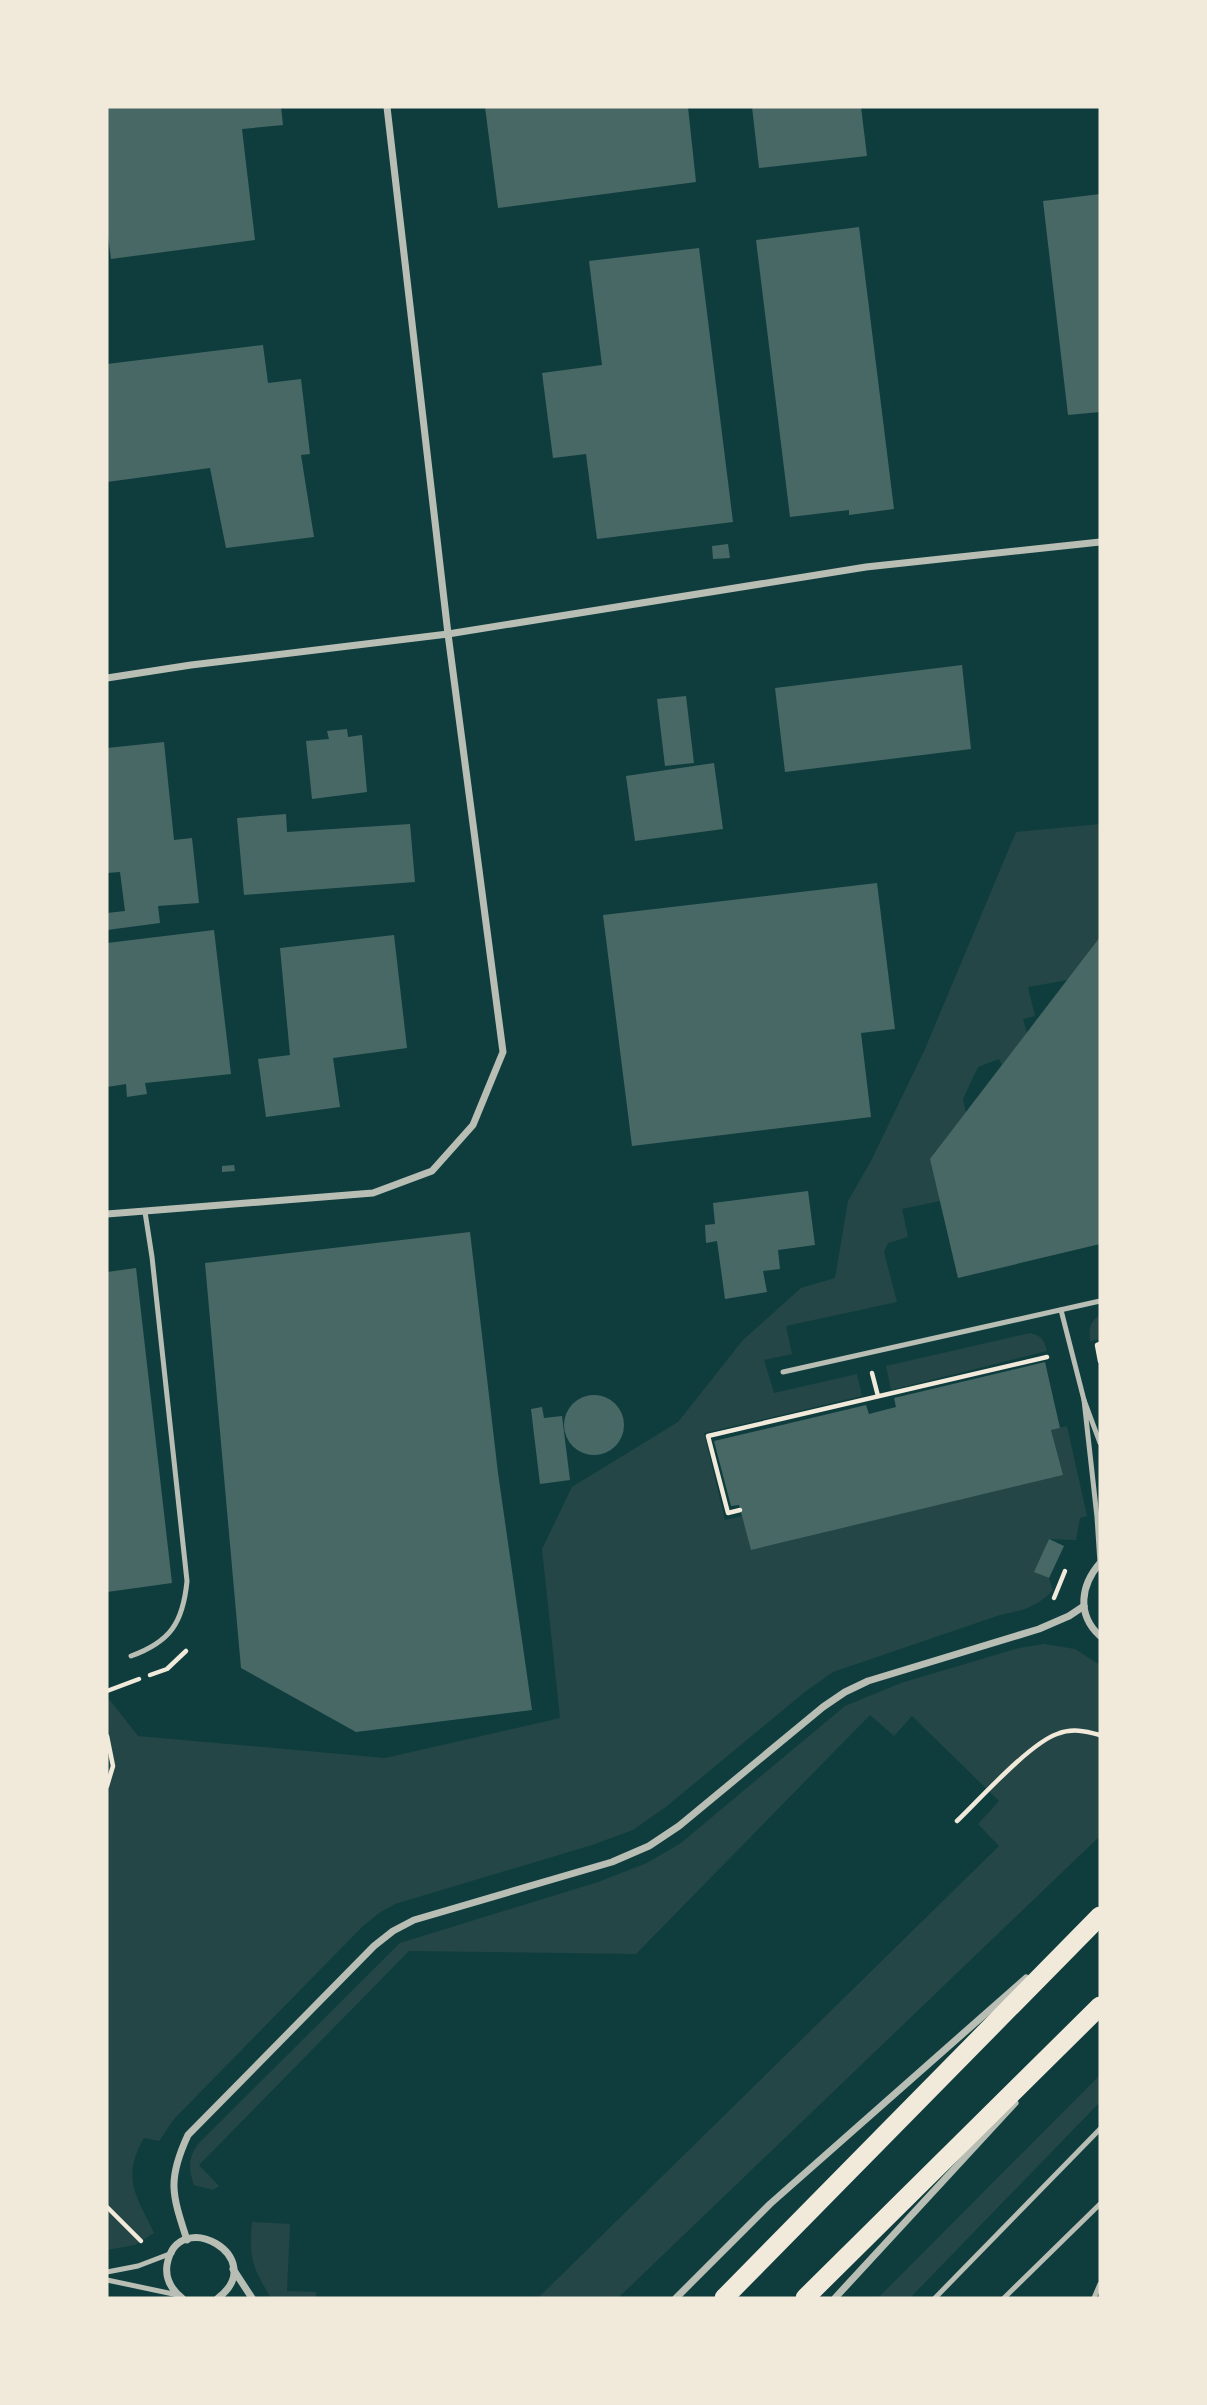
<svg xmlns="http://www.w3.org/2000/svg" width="1207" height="2405" viewBox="0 0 1207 2405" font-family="'Sofia Sans Condensed',sans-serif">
  <rect width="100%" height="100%" fill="#0f3d3e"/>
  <g fill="#244646">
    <path d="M 1100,824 L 1100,937 L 1068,980 L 1028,987 L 1035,1016 L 1023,1019 L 1027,1033 L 1002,1065 L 999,1059 L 978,1067 L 963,1099 L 966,1113 L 940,1201 L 902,1209 L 908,1237 L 888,1243 L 884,1252 L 897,1302 L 786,1326 L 792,1354 L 764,1360 L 774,1393 L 857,1374 L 862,1396 L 704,1433 L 725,1520 L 742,1516 L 751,1550 L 1062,1475 L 1051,1430 L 1067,1426 L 1087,1516 L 1080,1518 L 1076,1540 L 1049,1539 L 1035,1572 L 1049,1578 L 1053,1590 C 1037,1607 1022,1611 1000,1615 L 833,1672 L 806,1691 L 667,1806 L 633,1830 L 592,1845 L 395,1904 L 379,1913 L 362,1927 L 174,2119 L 159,2141 L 144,2138 C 121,2178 136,2195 154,2233 L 135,2245 L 107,2250 L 107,1701 L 110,1700 L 138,1736 L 385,1758 L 560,1718 L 542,1549 L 572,1487 L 678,1422 L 743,1340 L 801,1288 L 835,1278 L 848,1201 L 871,1161 L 925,1049 L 1016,832 Z"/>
    <path d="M 1100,1315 L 1100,1339 L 1090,1341 C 1089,1329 1089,1322 1100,1315 Z"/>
    <path d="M 1030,1333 C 1042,1336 1044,1340 1047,1351 L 891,1390 L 886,1366 Z"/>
    <path d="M 1044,1644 L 1075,1649 L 1100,1665 L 1100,1836 L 618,2298 L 538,2298 L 999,1846 L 978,1824 L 999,1801 L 912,1716 L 894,1736 L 870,1715 L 636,1954 L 409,1951 L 199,2165 L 219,2186 L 213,2190 L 194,2185 C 188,2168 188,2156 200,2142 L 400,1943 L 598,1882 L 647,1863 L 681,1843 L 845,1706 L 901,1683 L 1019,1648 Z"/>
    <polygon points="1100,2075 1100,2102 910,2298 878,2298"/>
    <path d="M 252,2222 L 290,2224 L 287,2291 L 316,2292 L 316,2298 L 271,2298 C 252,2267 249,2258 252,2222 Z"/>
  </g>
  <g fill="#486865">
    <polygon points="107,107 281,107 283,125 242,129 255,240 111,259 107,228"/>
    <polygon points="485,107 688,107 696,182 498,208"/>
    <polygon points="752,107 861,107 867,156 759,168"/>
    <polygon points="1100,194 1100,412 1068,415 1043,201"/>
    <polygon points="859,227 894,509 849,515 849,510 790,517 756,240"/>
    <polygon points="699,248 733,522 597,539 586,454 553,458 542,373 602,365 589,261"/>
    <polygon points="263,345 268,383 301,379 310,454 301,455 314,537 226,548 210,468 107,482 107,364"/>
    <polygon points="728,544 730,558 713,559 712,546"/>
    <polygon points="962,665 971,749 785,772 775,688"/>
    <polygon points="686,696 694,763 665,766 657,699"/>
    <polygon points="347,729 348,737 362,735 367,792 312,799 306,741 329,739 327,731"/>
    <polygon points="164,742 174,840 192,838 199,903 158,906 160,923 107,930 107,913 125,911 120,872 107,873 107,748"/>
    <polygon points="714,763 723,829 635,841 626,776"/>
    <polygon points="286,814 287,832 410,824 415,882 244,895 237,818"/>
    <polygon points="877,883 895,1029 861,1033 871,1117 632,1146 603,915"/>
    <polygon points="214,930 231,1074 145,1083 147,1094 127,1097 126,1084 107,1087 107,943"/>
    <polygon points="394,935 407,1048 333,1058 340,1107 266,1117 258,1059 290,1055 280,948"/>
    <polygon points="1100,937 1100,1244 958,1278 930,1159"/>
    <polygon points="234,1165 235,1171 222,1172 222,1166"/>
    <polygon points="808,1191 815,1245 778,1250 780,1269 763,1271 767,1292 725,1299 717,1241 706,1243 705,1225 715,1224 713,1203"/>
    <polygon points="470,1232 498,1473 532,1710 356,1732 241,1668 205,1263"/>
    <polygon points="136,1268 172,1583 107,1592 107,1272"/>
    <polygon points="1045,1362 1060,1428 1051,1430 1063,1475 751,1550 739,1505 731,1506 714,1441 866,1405 869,1414 896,1407 894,1398"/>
    <circle cx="594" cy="1425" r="30"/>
    <polygon points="542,1407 544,1418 562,1416 570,1480 540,1484 531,1409"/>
    <polygon points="1049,1539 1064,1546 1049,1578 1034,1572"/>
  </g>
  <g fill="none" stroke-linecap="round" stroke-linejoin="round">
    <g stroke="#f1e9da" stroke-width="4.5">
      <polyline points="1100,1344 1097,1345 1100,1361"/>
      <polyline points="872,1373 878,1396"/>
      <polyline points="740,1510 728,1513 708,1436 1047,1357"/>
      <polyline points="1054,1598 1065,1571"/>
      <polyline points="150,1675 167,1669 186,1651"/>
      <polyline points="107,1691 139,1679"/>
      <polyline points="107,1736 113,1766 107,1786"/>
      <path d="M 957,1821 C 980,1799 1029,1744 1057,1734 C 1072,1728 1085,1731 1100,1735"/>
      <polyline points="107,2207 141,2241"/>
    </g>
    <g stroke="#b8beb3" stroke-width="5">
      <polyline points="1061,1310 1084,1400"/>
      <polyline points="783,1372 1100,1301"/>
      <polyline points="1100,1563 1097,1517 1084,1400 1100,1443"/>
      <path d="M 131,1656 C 170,1642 183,1623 187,1581 L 152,1257 L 145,1212"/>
      <polyline points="107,2272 138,2266 172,2253"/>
      <polyline points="107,2280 178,2295"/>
      <polyline points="935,2298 1100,2129"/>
      <polyline points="1004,2298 1100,2204"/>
      <polyline points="1094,2298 1100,2284"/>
    </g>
    <g stroke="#b8beb3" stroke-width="7">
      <polyline points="107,678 191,665 448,634 866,567 1100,542"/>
      <polyline points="107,1214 373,1193 432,1171 473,1125 503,1052 448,634 387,107"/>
      <path d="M 1100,1563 C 1081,1585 1076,1614 1100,1636"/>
      <path d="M 187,2240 C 172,2194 167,2180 188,2135 L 374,1946 L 393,1931 L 414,1920 L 612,1862 L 649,1846 L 679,1826 L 823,1707 L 845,1692 L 868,1681 L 1039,1629 L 1069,1616 L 1084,1606"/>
      <polyline points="233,2269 252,2298"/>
      <path d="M 182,2298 C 172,2290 165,2279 167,2265 C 177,2204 271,2258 218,2298"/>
      <polyline points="676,2298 770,2204 1026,1978"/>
      <polyline points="835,2298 1015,2103"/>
    </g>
    <g stroke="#f1e9da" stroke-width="19">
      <polyline points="724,2298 1100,1916"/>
      <polyline points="805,2298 1100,2006"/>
    </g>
  </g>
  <rect width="1207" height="2405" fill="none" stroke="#f1e9da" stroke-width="217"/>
</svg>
